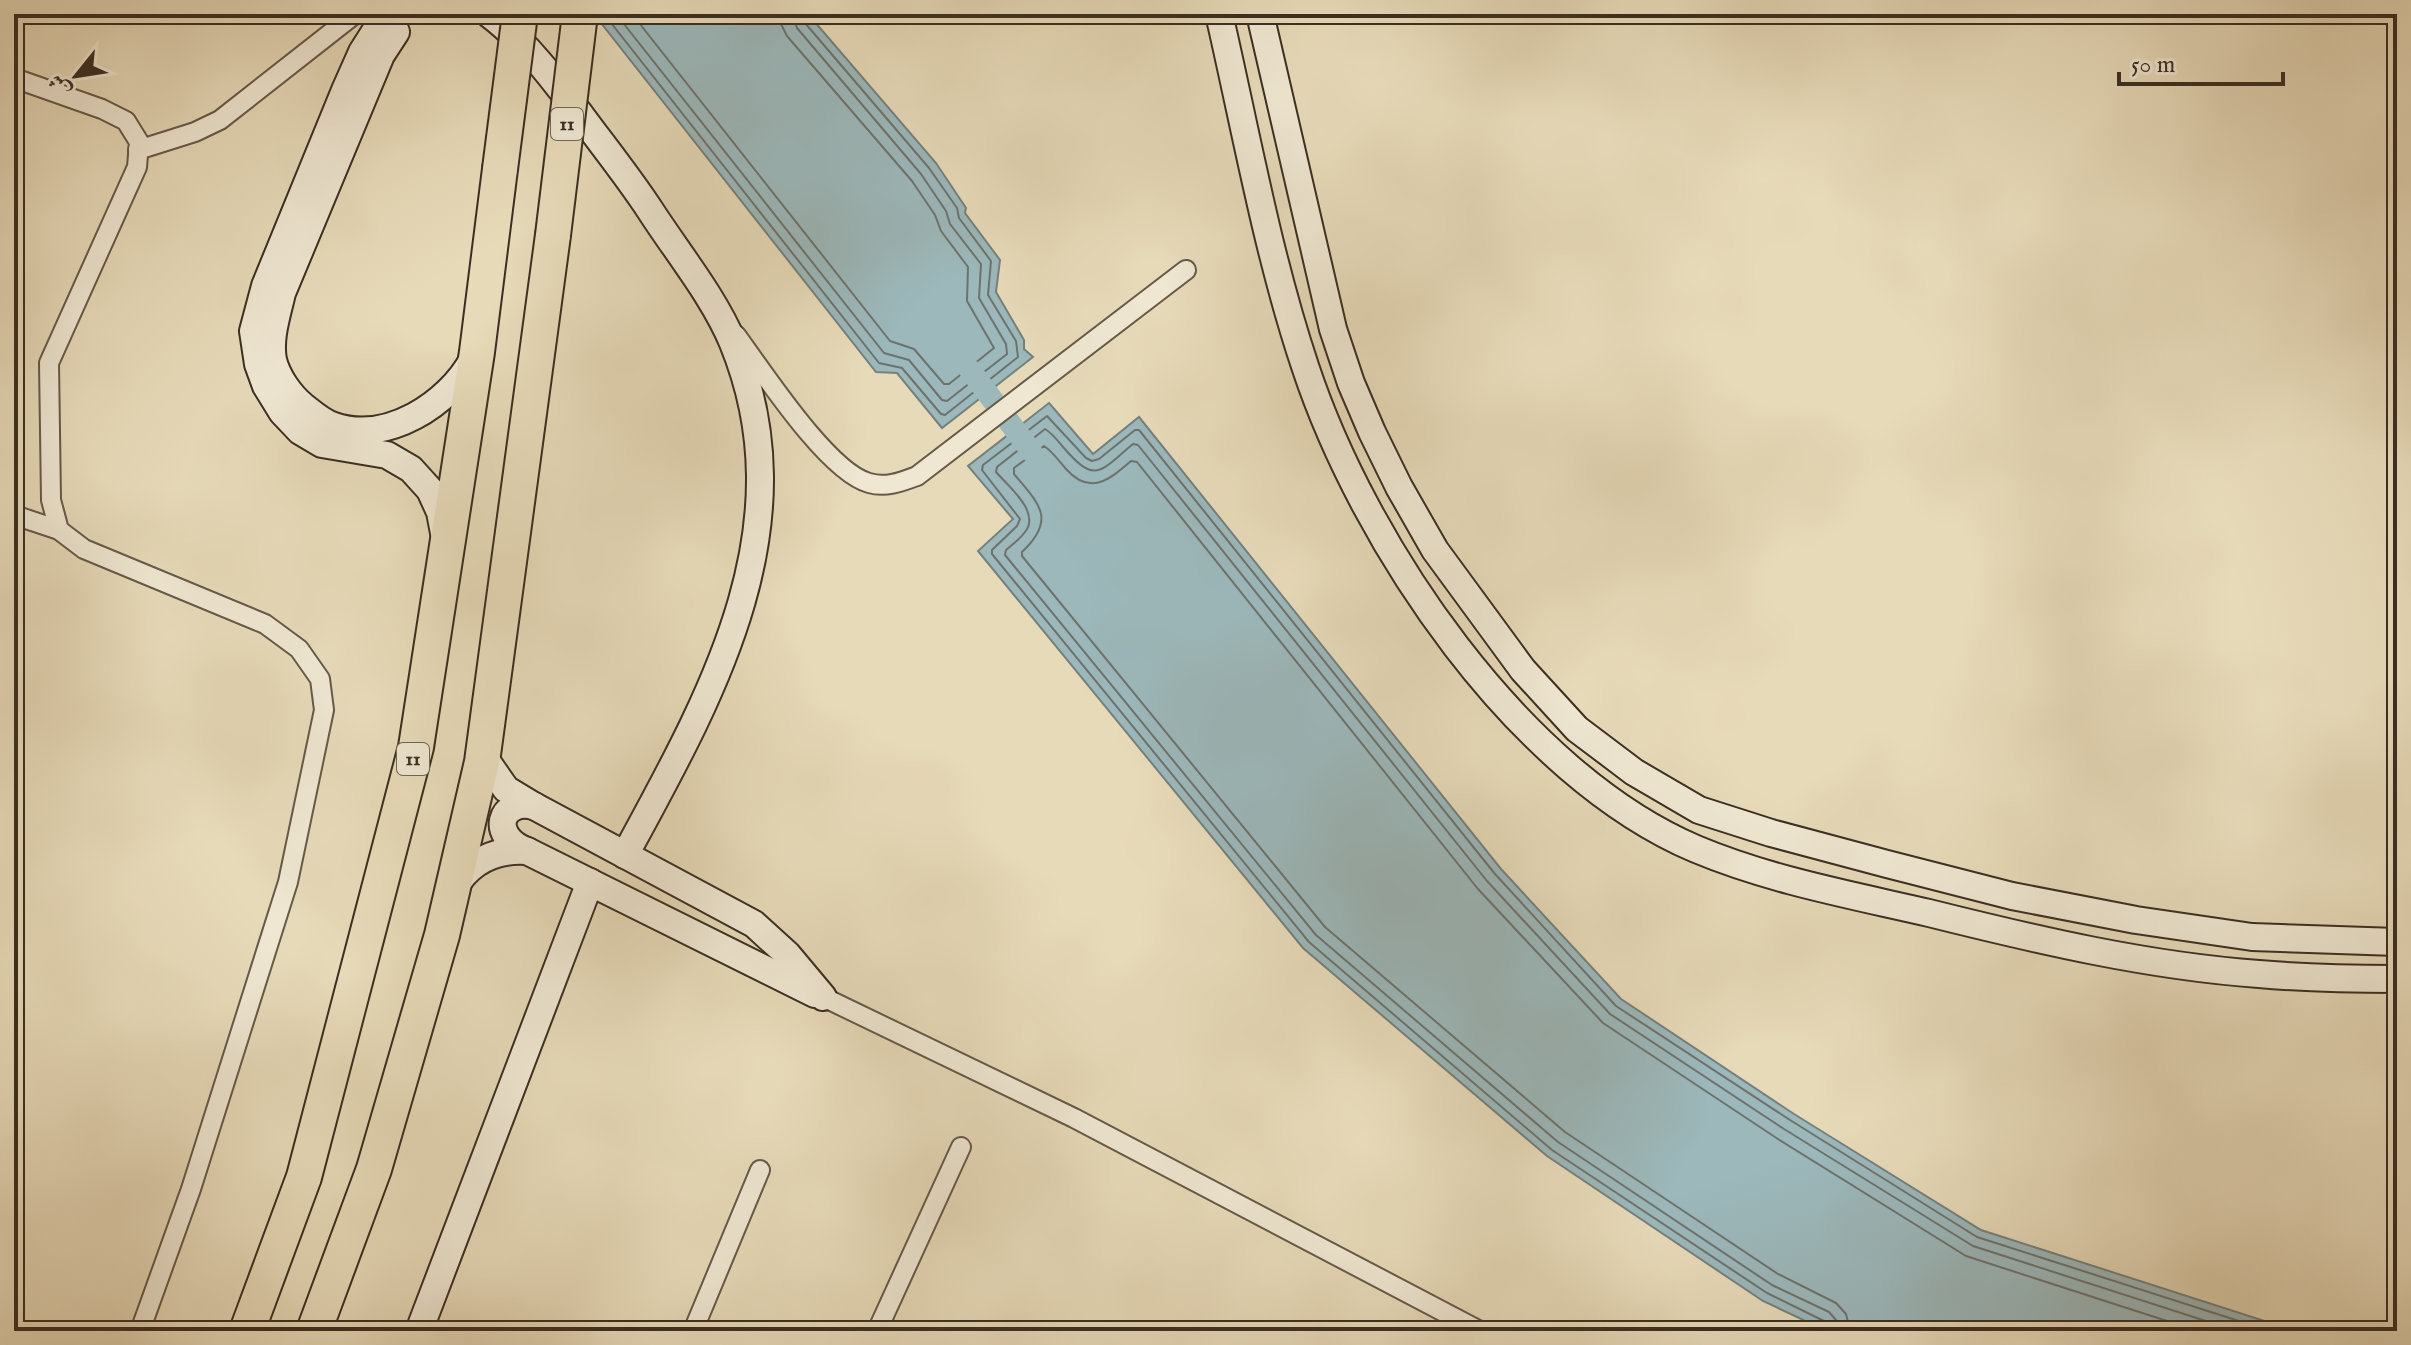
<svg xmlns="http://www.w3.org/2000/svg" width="2411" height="1345" viewBox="0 0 2411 1345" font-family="'IM FELL English',Amiri,serif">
  <rect width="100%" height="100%" fill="#e7dab9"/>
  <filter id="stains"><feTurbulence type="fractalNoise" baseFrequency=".0025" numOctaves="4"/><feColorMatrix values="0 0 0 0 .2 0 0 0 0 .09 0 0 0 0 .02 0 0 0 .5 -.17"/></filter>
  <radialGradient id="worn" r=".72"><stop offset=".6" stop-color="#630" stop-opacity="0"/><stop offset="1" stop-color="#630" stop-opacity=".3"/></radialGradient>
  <g fill="#9cb8bb" stroke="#75817e" stroke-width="2">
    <polygon points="594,14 808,14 936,163 966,208 965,213 1000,260 996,292 1024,340 1024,349 1033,357 942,428 897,373 876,372"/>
    <polygon points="1049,403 1093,454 1139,417 1501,869 1621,999 1794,1114 1981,1230 2296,1331 1827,1331 1763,1301 1547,1156 1303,948 978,551 1013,519 968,466"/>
  </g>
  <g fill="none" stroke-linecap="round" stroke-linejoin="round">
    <g stroke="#6c736e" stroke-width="2">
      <polyline points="604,14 879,363 902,368 941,414 945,415 1018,357 1016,341 988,295 991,261 959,218 957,208 929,168 805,23 803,14"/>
      <polyline points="616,14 884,353 909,360 942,400 947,401 1007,354 1006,344 979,298 981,264 950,224 946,211 921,174 797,28 792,14"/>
      <polyline points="632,14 890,341 914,349 944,384 949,384 994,348 967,301 968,267 941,231 935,215 912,181 787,36 781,24 780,14"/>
      <polyline points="1828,1331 1824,1321 1767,1293 1552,1150 1309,942 992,554 992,550 1017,526 1020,519 982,470 983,465 1047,416 1086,458 1092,461 1099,459 1135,430 1139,430 1495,874 1616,1006 1790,1120 1977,1237 2270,1331"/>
      <path d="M 1838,1331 L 1836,1320 L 1829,1312 L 1772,1285 L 1558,1142 L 1316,935 L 1005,555 L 1006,550 C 1012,545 1020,539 1025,532 C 1041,512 1008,486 996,472 L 997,467 L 1045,429 C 1052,433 1057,440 1063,447 C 1096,485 1099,472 1133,444 L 1138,445 L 1487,881 L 1610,1014 L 1784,1129 L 1973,1246 L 2237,1331"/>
      <path d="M 1850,1331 L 1846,1314 L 1836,1303 L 1778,1274 L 1565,1132 L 1325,927 L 1022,556 L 1022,552 C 1057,519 1039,504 1014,474 L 1014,468 L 1044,446 C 1052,451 1059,461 1066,469 C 1090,496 1109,480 1131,461 L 1137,462 L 1478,889 L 1603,1023 L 1778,1139 L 1966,1256 L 2198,1331"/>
    </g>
    <polyline stroke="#9cb8bb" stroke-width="22" points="970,370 1031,451"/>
    <defs>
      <g id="street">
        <polyline points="14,78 102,109 126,121 139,142 137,167 49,363 51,500 59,530 84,549 265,624 299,649 320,679 324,710 288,882 191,1189 140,1331"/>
        <polyline points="138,150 195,132 220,120 355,14"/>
        <path d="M 736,335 C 763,372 828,472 869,483 C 886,488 901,482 917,476 L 1186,270"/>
        <polyline points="14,515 59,530"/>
        <polyline points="823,997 1074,1118 1480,1331"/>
        <polyline points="14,1330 16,1331"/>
        <polyline points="693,1331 760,1170"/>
        <polyline points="877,1331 961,1147"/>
      </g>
      <g id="secondary">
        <polyline points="397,14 376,30 362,52 346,88 265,286 253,331 258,364 266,386 282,412 300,431 322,444 387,455 411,469 430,490 440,512 445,538"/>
        <path d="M 489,14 C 526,42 555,81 582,117 C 605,148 629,178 650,210 C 677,252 714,297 733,343 C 808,527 712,695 625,855"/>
        <path d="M 1219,14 C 1246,131 1267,252 1305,366 C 1364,545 1519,774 1696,849 C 1770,880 1851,895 1929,913 C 2037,940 2148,966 2259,974 C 2305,978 2351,979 2397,979"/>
        <polyline points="1260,14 1333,329 1351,383 1372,432 1399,487 1435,550 1523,670 1577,729 1634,772 1699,810 1771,833 1887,864 2012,896 2136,920 2252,937 2397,942"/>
        <path d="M 396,32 L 381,55 L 282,293 C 277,315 269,338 273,360 C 277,377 290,395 303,406 C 312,413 323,423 334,426 C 387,444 449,404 473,359"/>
        <polyline points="483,756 506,789 534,806 754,924 787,954 823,997"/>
        <path d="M 527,851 C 488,836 500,798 534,806"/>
        <path d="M 454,888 C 470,861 496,849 527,851 L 815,994"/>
        <polyline points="419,1331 590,882"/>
      </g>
      <g id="highway">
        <polyline points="247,1331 304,1177 416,747 477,352 500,169"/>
        <polyline points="314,1331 374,1169 442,935 482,762 553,235"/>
      </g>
    </defs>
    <use href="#street" stroke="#665948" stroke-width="22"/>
    <use href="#secondary" stroke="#3b2e22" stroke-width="30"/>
    <use href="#highway" stroke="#3b2e22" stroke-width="38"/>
    <use href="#street" stroke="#efe7d2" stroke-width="18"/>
    <use href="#secondary" stroke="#efe7d2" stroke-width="26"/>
    <use href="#highway" stroke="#e7dab9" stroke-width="34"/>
    <defs>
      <g id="highway-bridge">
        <polyline points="500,169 520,14"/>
        <polyline points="553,235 580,14"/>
      </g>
    </defs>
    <use href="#highway-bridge" stroke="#3b2e22" stroke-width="38" stroke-linecap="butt"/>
    <use href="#highway-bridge" stroke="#e7dab9" stroke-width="34"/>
  </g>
  <g text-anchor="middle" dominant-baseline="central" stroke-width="6" stroke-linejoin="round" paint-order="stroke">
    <g fill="#efe7d2" stroke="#716657" stroke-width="2">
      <rect x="551" y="108" width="32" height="32" rx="6"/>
      <rect x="397" y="743" width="32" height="32" rx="6"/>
    </g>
    <g font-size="20" font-weight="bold" fill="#3b2e22">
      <text x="567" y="124">11</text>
      <text x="413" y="759">11</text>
    </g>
  </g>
  <rect width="2411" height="1345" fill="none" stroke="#e7dab9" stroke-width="48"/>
  <rect x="16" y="16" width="2379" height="1313" fill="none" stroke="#3b2e22" stroke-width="4"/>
  <rect x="24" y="24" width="2363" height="1297" fill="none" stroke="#3b2e22" stroke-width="2"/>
  <g transform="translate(76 76) rotate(240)" stroke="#efe7d2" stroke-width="6" paint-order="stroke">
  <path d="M0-6L14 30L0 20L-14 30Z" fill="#3b2e22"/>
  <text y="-12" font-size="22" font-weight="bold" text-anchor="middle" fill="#3b2e22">ش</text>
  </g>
  <path d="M2119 72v12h164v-12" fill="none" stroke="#3b2e22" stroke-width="4"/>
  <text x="2131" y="72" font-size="24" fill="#3b2e22" stroke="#efe7d2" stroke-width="6" paint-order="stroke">50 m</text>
  <rect width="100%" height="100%" filter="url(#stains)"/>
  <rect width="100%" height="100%" fill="url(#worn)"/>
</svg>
